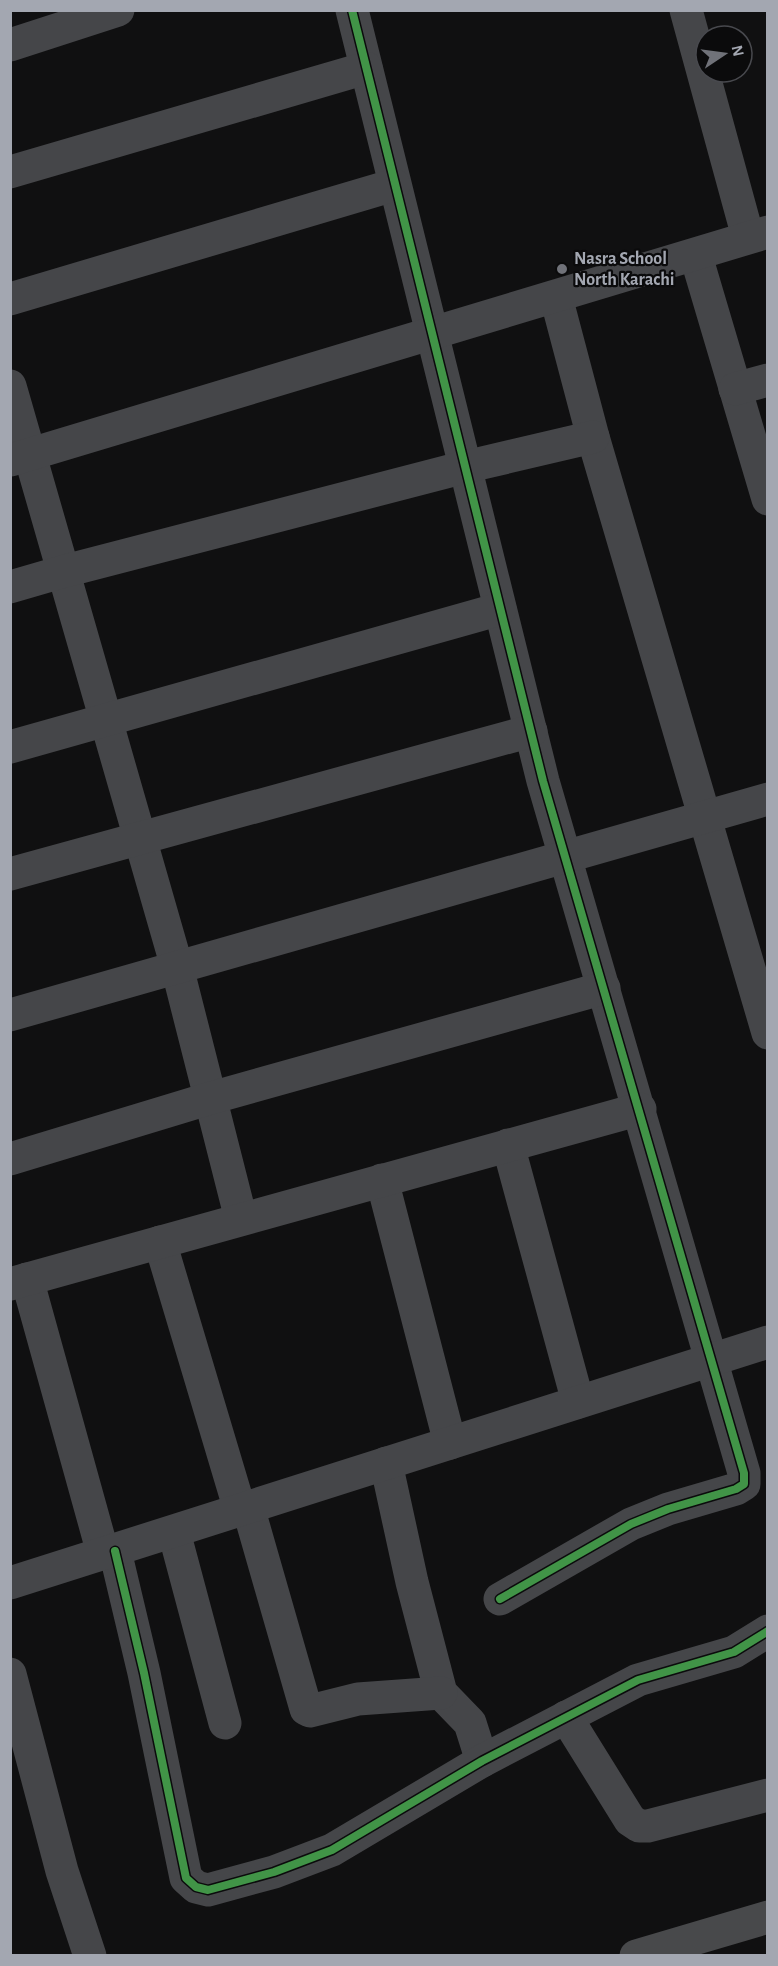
<svg xmlns="http://www.w3.org/2000/svg" width="778" height="1966" viewBox="0 0 778 1966" font-family="'Alegreya Sans',sans-serif">
  <rect width="100%" height="100%" fill="#101011"/>
  <g fill="none" stroke-linecap="round" stroke-linejoin="round">
    <g stroke="#454649" stroke-width="33">
      <polyline points="352,10 543,781 744,1473 744,1484 736,1489 668,1509 631,1524 500,1599"/>
      <polyline points="686,10 748,237"/>
      <polyline points="10,45 118,10"/>
      <polyline points="10,172 366,68"/>
      <polyline points="696,256 768,499"/>
      <polyline points="556,297 593,437 768,1033"/>
      <polyline points="10,299 394,185"/>
      <polyline points="10,386 177,967 241,1219"/>
      <polyline points="735,389 768,380"/>
      <polyline points="11,460 768,232"/>
      <polyline points="10,587 65,571 465,467 593,437"/>
      <polyline points="10,747 500,609"/>
      <polyline points="10,874 531,731"/>
      <polyline points="10,1015 768,799"/>
      <polyline points="508,1145 578,1402"/>
      <polyline points="10,1159 211,1098 604,988"/>
      <polyline points="382,1180 450,1443"/>
      <polyline points="160,1242 240,1510"/>
      <polyline points="27,1279 101,1546 106,1552"/>
      <polyline points="10,1284 640,1109"/>
      <polyline points="386,1463 412,1582 441,1693 470,1723 482,1761"/>
      <polyline points="248,1507 306,1709 310,1711 358,1699 441,1693"/>
      <polyline points="174,1532 225,1723"/>
      <polyline points="115,1551 144,1673 186,1878 196,1887 208,1890 274,1872 332,1850 482,1761 638,1680 734,1652 768,1631"/>
      <polyline points="10,1583 768,1342"/>
      <polyline points="10,1674 62,1871 90,1956"/>
      <polyline points="566,1717 630,1820 639,1826 648,1826 768,1795"/>
    </g>
    <polyline stroke="#48494b" stroke-width="33" points="636,1956 768,1917"/>
    <defs>
      <g id="cycleway">
        <polyline points="352,10 543,781 744,1473 744,1484 736,1489 668,1509 631,1524 500,1599"/>
        <polyline points="115,1551 144,1673 186,1878 196,1887 208,1890 274,1872 332,1850 482,1761 638,1680 734,1652 768,1631"/>
      </g>
    </defs>
    <use href="#cycleway" stroke="#0b0b0c" stroke-width="11"/>
    <use href="#cycleway" stroke="#419447" stroke-width="8"/>
  </g>
  <circle fill="#707279" stroke="#0b0b0c" stroke-width="2" cx="562" cy="269" r="6"/>
  <g text-anchor="middle" dominant-baseline="central" stroke-width="4.5" stroke-linejoin="round" paint-order="stroke">
    <g font-size="18" font-weight="bold" fill="#a3a7b1" stroke="#0b0b0c" text-anchor="start">
      <text x="574" y="259">Nasra School<tspan x="574" dy="21">North Karachi</tspan></text>
    </g>
  </g>
  <rect width="778" height="1966" fill="none" stroke="#a3a7b1" stroke-width="24"/>
  <g transform="translate(724 54) rotate(77)"><circle r="28" fill="#0b0b0c" stroke="#48494e" stroke-width="1.5"/>
  <path d="M0-4.5L10 22L0 15L-10 22Z" fill="#707279"/>
  <text y="-9" font-size="16" font-weight="bold" text-anchor="middle" fill="#a3a7b1">N</text>
  </g>
</svg>
